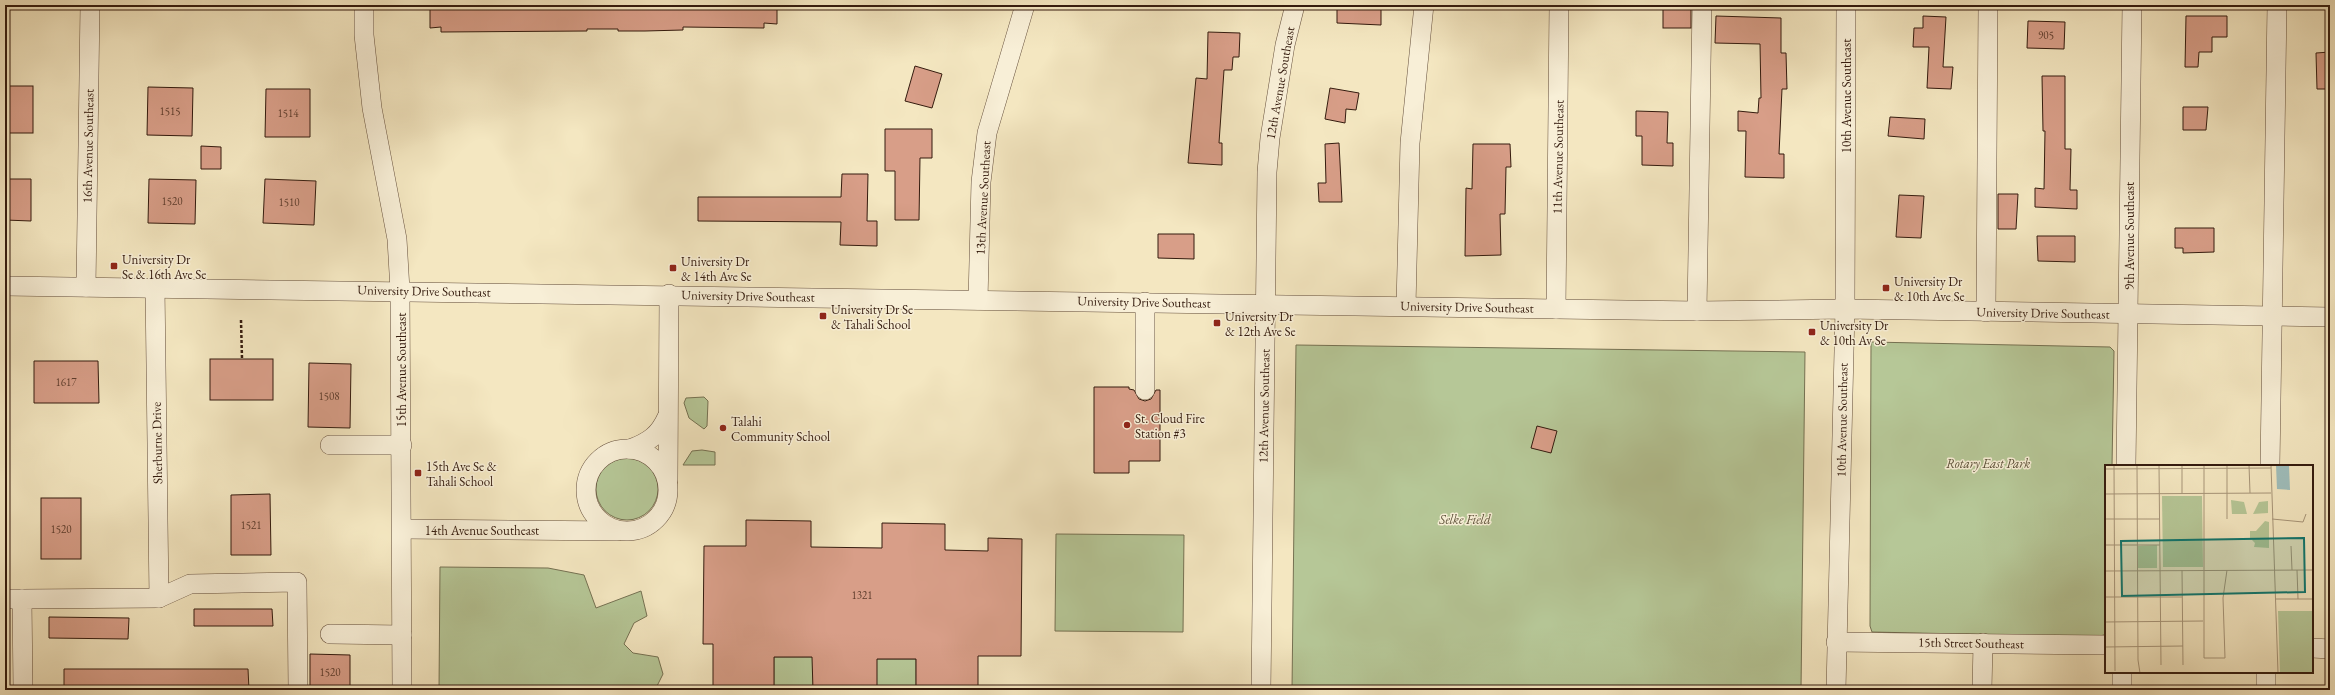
<svg xmlns="http://www.w3.org/2000/svg" width="2335" height="695" viewBox="0 0 2335 695" font-family="'EB Garamond',serif">
  <rect width="100%" height="100%" fill="#f4e7c1"/>
  <filter id="stains"><feTurbulence type="fractalNoise" baseFrequency=".005" numOctaves="4"/><feColorMatrix values="0 0 0 0 .2 0 0 0 0 .09 0 0 0 0 .02 0 0 0 .5 -.17"/></filter>
  <radialGradient id="worn" r=".72"><stop offset=".6" stop-color="#630" stop-opacity="0"/><stop offset="1" stop-color="#630" stop-opacity=".3"/></radialGradient>
  <g fill="#b6c797" stroke="#757152">
    <polygon points="1871,342 2110,347 2114,351 2112,466 2106,466 2106,634 2098,637 1872,632 1870,626"/>
    <polygon points="1296,345 1805,352 1801,690 1292,690"/>
    <polygon points="704,397 708,401 707,426 704,429 689,418 684,403 686,398"/>
    <polygon points="702,450 715,452 715,465 683,465 692,451"/>
    <circle cx="627" cy="489" r="31"/>
    <polygon points="1056,534 1184,535 1183,632 1055,631"/>
    <polygon points="440,567 548,568 584,575 596,608 641,591 647,616 634,623 624,644 633,653 658,657 663,674 655,690 439,690"/>
    <polygon points="774,657 815,657 813,672 813,690 774,690"/>
    <polygon points="874,659 916,659 916,690 877,690"/>
  </g>
  <g fill="#d89e88" stroke="#341b0e">
    <polygon points="430,5 777,5 777,24 764,23 764,28 683,27 683,30 645,31 618,31 618,29 587,29 587,31 441,32 441,27 430,28"/>
    <polygon points="1337,5 1381,5 1381,25 1337,23"/>
    <rect x="1663" y="6" width="28" height="22"/>
    <polygon points="1716,16 1781,18 1781,53 1786,53 1787,89 1782,89 1779,154 1784,154 1784,178 1745,177 1746,131 1738,131 1738,111 1758,113 1759,98 1761,98 1760,44 1715,43"/>
    <polygon points="1923,16 1946,17 1943,67 1953,67 1951,89 1927,88 1929,47 1913,47 1914,28 1923,28"/>
    <polygon points="2186,16 2227,16 2227,37 2212,37 2212,52 2199,52 2198,67 2185,67"/>
    <polygon points="2028,21 2065,22 2064,49 2027,48"/>
    <polygon points="1208,32 1240,33 1239,57 1233,57 1232,70 1224,70 1219,143 1222,143 1222,165 1188,163 1196,78 1207,79"/>
    <polygon points="2330,52 2330,89 2317,89 2316,53"/>
    <polygon points="915,66 942,74 932,108 905,101"/>
    <polygon points="2042,76 2065,76 2065,149 2071,149 2070,190 2077,190 2077,209 2035,207 2035,188 2044,189 2045,131 2043,131"/>
    <rect x="5" y="86" width="28" height="47"/>
    <polygon points="148,87 193,88 192,136 147,135"/>
    <polygon points="1330,88 1359,93 1356,110 1346,109 1345,123 1325,119"/>
    <polygon points="266,89 310,89 310,137 265,137"/>
    <polygon points="2183,107 2208,107 2206,130 2183,130"/>
    <polygon points="1636,111 1668,112 1667,143 1673,143 1673,166 1642,165 1642,136 1636,136"/>
    <polygon points="1890,117 1925,119 1924,139 1888,136"/>
    <polygon points="885,129 932,129 932,158 920,158 919,220 895,220 895,171 885,171"/>
    <polygon points="1339,143 1342,202 1319,202 1318,183 1326,183 1325,144"/>
    <polygon points="1473,144 1510,144 1511,167 1506,167 1505,214 1500,214 1501,255 1465,256 1466,188 1472,189"/>
    <polygon points="201,146 221,147 221,169 201,169"/>
    <polygon points="842,174 868,174 867,221 877,221 877,246 840,245 841,222 698,221 698,197 841,197"/>
    <polygon points="5,179 31,179 31,221 5,220"/>
    <polygon points="149,179 196,180 195,224 148,223"/>
    <polygon points="265,179 316,181 314,225 263,223"/>
    <polygon points="1998,194 2018,194 2016,229 1998,229"/>
    <polygon points="1899,195 1924,196 1921,238 1896,237"/>
    <polygon points="2175,228 2214,228 2214,252 2183,253 2183,248 2175,248"/>
    <polygon points="1158,234 1194,234 1194,259 1158,258"/>
    <polygon points="2037,236 2075,236 2075,262 2038,261"/>
    <rect x="210" y="359" width="63" height="41"/>
    <polygon points="34,361 98,361 99,403 34,403"/>
    <polygon points="309,363 351,364 350,428 308,427"/>
    <polygon points="1094,387 1129,387 1129,389 1134,390 1139,399 1145,401 1151,399 1156,390 1160,390 1160,461 1129,461 1129,473 1094,473"/>
    <polygon points="1537,426 1557,431 1551,453 1531,448"/>
    <polygon points="270,494 271,555 231,555 231,495"/>
    <rect x="41" y="498" width="40" height="61"/>
    <polygon points="746,520 811,521 811,547 882,548 882,523 945,524 945,550 988,551 988,538 1022,539 1021,656 978,656 978,690 916,690 916,659 877,659 877,690 813,690 812,657 774,657 774,690 713,690 713,644 703,644 704,546 746,546"/>
    <polygon points="194,609 272,609 273,626 194,626"/>
    <polygon points="49,617 129,618 128,639 49,638"/>
    <polygon points="310,654 350,655 350,690 310,690"/>
    <polygon points="64,669 248,669 249,690 64,690"/>
  </g>
  <g fill="none" stroke-linecap="round" stroke-linejoin="round">
    <defs>
      <g id="minor">
        <polyline points="364,5 364,35 372,108 397,239 400,290 402,690"/>
        <polyline points="5,286 1556,309 1697,311 1845,309 2330,317"/>
        <polyline points="86,287 90,5"/>
        <polyline points="155,287 159,598"/>
        <polyline points="978,300 981,182 987,133 1025,5"/>
        <polyline points="1145,302 1145,390"/>
        <polyline points="1406,306 1410,143 1424,5"/>
        <polyline points="1556,309 1559,5"/>
        <polyline points="1697,311 1702,5"/>
        <polyline points="1986,312 1988,5"/>
        <polyline points="330,445 402,445"/>
        <path d="M 630,449 C 649,442 659,435 667,417"/>
        <circle cx="627" cy="490" r="41"/>
        <polyline points="2126,466 2132,5"/>
        <polyline points="2270,466 2277,5"/>
        <polyline points="668,480 669,294"/>
        <polyline points="403,529 617,531"/>
        <polyline points="5,599 22,599"/>
        <polyline points="330,634 402,635"/>
        <polyline points="1836,642 2106,645"/>
        <polyline points="2312,648 2330,649"/>
        <polyline points="23,690 22,599 159,598 190,584 297,582 298,690"/>
        <polyline points="1261,690 1267,172 1270,138 1285,45 1295,5"/>
        <polyline points="1836,690 1845,309 1846,5"/>
        <polyline points="1982,690 1983,643"/>
        <polyline points="2122,690 2122,672"/>
        <polyline points="2266,690 2266,672"/>
      </g>
    </defs>
    <use href="#minor" stroke="#644e3b" stroke-width="20"/>
    <polyline stroke="#341b0e" stroke-width="2.5" stroke-dasharray="3 2" stroke-linecap="butt" points="241,320 242,359"/>
    <use href="#minor" stroke="#f8efd7" stroke-width="19"/>
  </g>
  <g fill="#8f2418" stroke="#f8efd7" stroke-width="1.5">
    <rect x="110" y="262" width="8" height="8" rx="2"/>
    <rect x="669" y="264" width="8" height="8" rx="2"/>
    <rect x="1882" y="284" width="8" height="8" rx="2"/>
    <rect x="819" y="312" width="8" height="8" rx="2"/>
    <rect x="1213" y="319" width="8" height="8" rx="2"/>
    <rect x="1808" y="328" width="8" height="8" rx="2"/>
    <circle cx="1127" cy="425" r="4"/>
    <circle cx="723" cy="428" r="4"/>
    <rect x="414" y="469" width="8" height="8" rx="2"/>
  </g>
  <g text-anchor="middle" dominant-baseline="central" stroke-width="3" stroke-linejoin="round" paint-order="stroke">
    <g font-size="11" fill="#5d3c2c">
      <text x="2046" y="35">905</text>
      <text x="170" y="111">1515</text>
      <text x="288" y="113">1514</text>
      <text x="172" y="201">1520</text>
      <text x="289" y="202">1510</text>
      <text x="66" y="382">1617</text>
      <text x="329" y="396">1508</text>
      <text x="251" y="525">1521</text>
      <text x="61" y="529">1520</text>
      <text x="862" y="595">1321</text>
      <text x="330" y="672">1520</text>
    </g>
    <g font-size="13" fill="#341b0e" stroke="#f8efd7">
      <text transform="translate(1280 83) rotate(-80)">12th Avenue Southeast</text>
      <text transform="translate(1846 96) rotate(-90)">10th Avenue Southeast</text>
      <text transform="translate(88 146) rotate(-89)">16th Avenue Southeast</text>
      <text transform="translate(1558 157) rotate(-89)">11th Avenue Southeast</text>
      <text transform="translate(983 198) rotate(-87)">13th Avenue Southeast</text>
      <text transform="translate(2129 236) rotate(-90)">9th Avenue Southeast</text>
      <text transform="translate(424 291) rotate(1)">University Drive Southeast</text>
      <text transform="translate(748 296) rotate(1)">University Drive Southeast</text>
      <text transform="translate(1144 302) rotate(1)">University Drive Southeast</text>
      <text transform="translate(1467 307) rotate(1)">University Drive Southeast</text>
      <text transform="translate(2043 313) rotate(1)">University Drive Southeast</text>
      <text transform="translate(401 370) rotate(-90)">15th Avenue Southeast</text>
      <text transform="translate(1264 406) rotate(-89)">12th Avenue Southeast</text>
      <text transform="translate(1842 420) rotate(-89)">10th Avenue Southeast</text>
      <text transform="translate(157 443) rotate(-91)">Sherburne Drive</text>
      <text x="482" y="530">14th Avenue Southeast</text>
      <text transform="translate(1971 643) rotate(1)">15th Street Southeast</text>
    </g>
    <g font-size="13" fill="#341b0e" stroke="#f8efd7" text-anchor="start">
      <text x="122" y="259">University Dr<tspan x="122" dy="15">Se &amp; 16th Ave Se</tspan></text>
      <text x="681" y="261">University Dr<tspan x="681" dy="15">&amp; 14th Ave Se</tspan></text>
      <text x="1894" y="281">University Dr<tspan x="1894" dy="15">&amp; 10th Ave Se</tspan></text>
      <text x="831" y="309">University Dr Se<tspan x="831" dy="15">&amp; Tahali School</tspan></text>
      <text x="1225" y="316">University Dr<tspan x="1225" dy="15">&amp; 12th Ave Se</tspan></text>
      <text x="1820" y="325">University Dr<tspan x="1820" dy="15">&amp; 10th Av Se</tspan></text>
      <text x="1135" y="418">St. Cloud Fire<tspan x="1135" dy="15">Station #3</tspan></text>
      <text x="731" y="421">Talahi<tspan x="731" dy="15">Community School</tspan></text>
      <text x="426" y="466">15th Ave Se &amp;<tspan x="426" dy="15">Tahali School</tspan></text>
    </g>
    <g font-size="13" font-style="italic" fill="#5b4f37" stroke="#f8efd7">
      <text x="1988" y="463">Rotary East Park</text>
      <text x="1465" y="519">Selke Field</text>
    </g>
  </g>
  <g transform="translate(2105 465)">
    <rect width="208" height="208" fill="#f4e7c1"/>
    <path d="M 57,31 L 97,31 L 98,102 L 58,102 ZM 126,35 L 139,37 L 142,49 L 127,49 ZM 163,36 L 163,48 L 148,49 L 154,37 ZM 160,56 L 164,57 L 164,83 L 149,82 L 150,78 L 147,75 L 149,73 L 145,73 L 145,66 L 151,66 ZM 52,80 L 52,103 L 33,103 L 33,81 ZM 173,146 L 208,146 L 208,208 L 175,208 Z" fill="#b6c797"/>
    <path d="M 171,0 L 184,0 L 185,25 L 172,24 Z" fill="#9fbebc"/>
    <path fill="none" stroke="#a79579" stroke-width="1" d="M 9,0 L 10,206M 32,0 L 33,195 L 35,208M 54,0 L 56,200M 77,0 L 77,29M 99,0 L 99,193 L 120,193 L 118,133 L 122,105M 122,0 L 122,54M 144,0 L 145,28M 166,0 L 173,208M 0,4 L 166,3M 0,29 L 166,28M 0,54 L 54,54M 167,54 L 198,57 L 201,49M 0,80 L 55,80M 186,81 L 187,105M 77,105 L 78,200M 192,105 L 193,134M 0,106 L 208,105M 0,132 L 77,132M 171,134 L 208,134M 0,157 L 98,156M 0,182 L 78,181"/>
    <path fill="#0f766e" fill-opacity="0.15" stroke="#0f766e" stroke-width="2" d="M 199,73 L 200,127 L 17,131 L 16,76 Z"/>
    <rect width="208" height="208" fill="none" stroke="#341b0e" stroke-width="2"/>
  </g>
  <rect width="2335" height="695" fill="none" stroke="#f4e7c1" stroke-width="20"/>
  <rect x="6" y="6" width="2323" height="683" fill="none" stroke="#341b0e" stroke-width="2"/>
  <rect x="10" y="10" width="2315" height="675" fill="none" stroke="#341b0e"/>
  <rect width="100%" height="100%" filter="url(#stains)"/>
  <rect width="100%" height="100%" fill="url(#worn)"/>
</svg>
